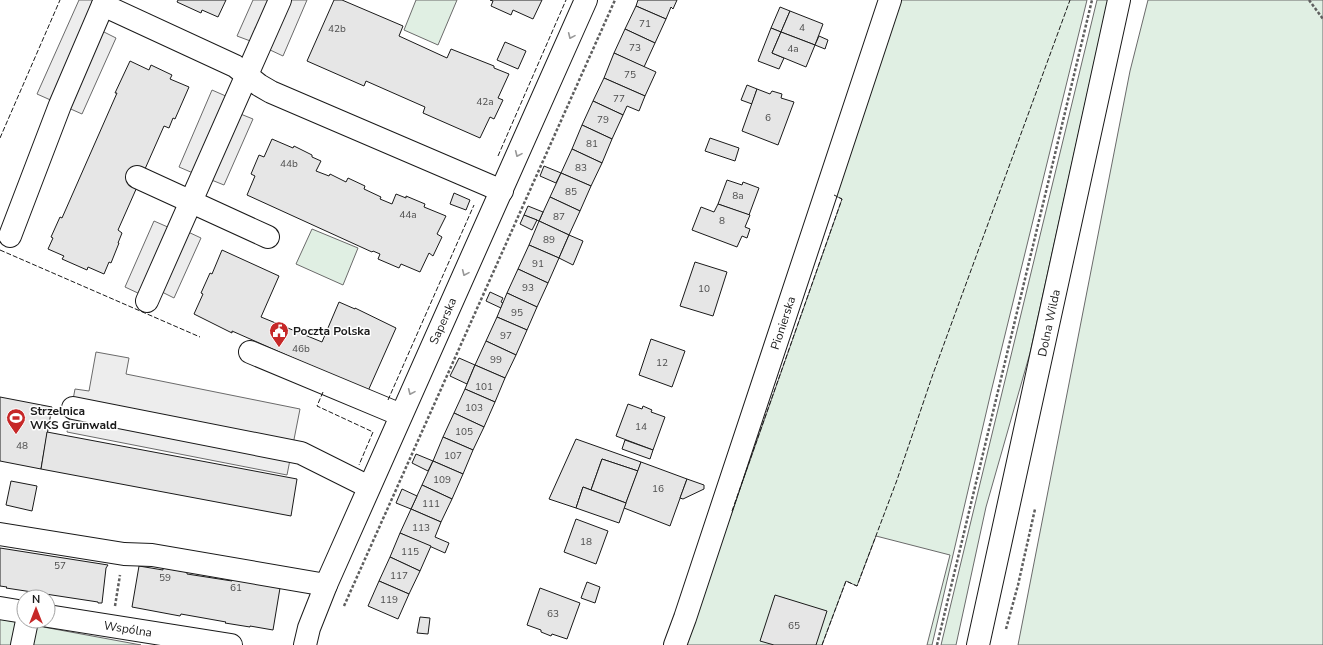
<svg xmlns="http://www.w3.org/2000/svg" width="1323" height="645" viewBox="0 0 1323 645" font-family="'Nunito Sans',sans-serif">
  <rect width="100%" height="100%" fill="#fff"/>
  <g fill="#e0efe3" stroke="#6a6a6a">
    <polygon points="416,0 457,0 438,45 404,30"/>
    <polygon points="898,0 1087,0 991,392 932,645 927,645 950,555 876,536 857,586 846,581 822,645 687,645 721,543 842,199 829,193"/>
    <polygon points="1097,0 1108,0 1030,353 986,507 956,645 941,645"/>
    <polygon points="1148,0 1323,0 1323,645 1018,645 1130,71"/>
    <polygon points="312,229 358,248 343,285 296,264"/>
    <polygon points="0,619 141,645 0,645"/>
  </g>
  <g fill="#ededed" stroke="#6a6a6a">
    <polygon points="79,0 106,0 94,27 116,38 82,114 37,94"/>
    <polygon points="253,0 271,0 253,42 237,36"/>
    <polygon points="290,0 307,0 283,56 268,49"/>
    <polygon points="212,90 228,97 193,173 179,167"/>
    <polygon points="238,113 253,119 224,185 209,179"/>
    <polygon points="154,221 170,228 140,294 125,287"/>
    <polygon points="186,231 201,238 174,298 160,291"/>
    <polygon points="96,352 129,358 126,374 300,409 287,475 67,432 75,389 89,391"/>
  </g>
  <g fill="#e6e6e6" stroke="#1a1a1a">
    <polygon points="178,0 226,0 218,17 202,10 201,13 177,2"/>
    <polygon points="334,0 342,0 403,26 399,36 447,58 451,49 494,66 494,68 509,74 498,98 503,100 494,119 490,117 480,138 423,113 425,107 366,81 364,86 307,61"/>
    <polygon points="490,0 542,0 533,19 513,10 511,15 491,6 493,1"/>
    <polygon points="638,0 677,0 673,9 671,7 666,19 636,6"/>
    <polygon points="636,6 666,19 655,43 625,29"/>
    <polygon points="780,7 790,11 781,32 771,28"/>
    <polygon points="790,11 823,24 815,45 781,32"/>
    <polygon points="771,28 781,32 772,53 784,58 779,69 758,61"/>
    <polygon points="625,29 655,43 644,67 614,53"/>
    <polygon points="781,32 815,45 806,67 772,53"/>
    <polygon points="819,36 828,40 825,49 815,45"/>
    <polygon points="505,42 526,51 518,69 497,60"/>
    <polygon points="614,53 656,72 645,96 604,78"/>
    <polygon points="130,61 149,70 151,65 172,75 170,79 189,87 175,119 173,118 169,128 164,126 118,230 122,233 118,243 119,243 111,263 109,262 104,274 88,267 87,270 62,259 64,256 48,249 53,238 51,237 60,217 62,218 117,93 115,93"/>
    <polygon points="604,78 645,96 639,111 627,106 623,115 593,101"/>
    <polygon points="747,85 757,89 752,104 741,100"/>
    <polygon points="757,89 770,94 772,91 782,94 781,98 794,102 778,145 742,131"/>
    <polygon points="593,101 623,115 612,139 582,125"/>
    <polygon points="582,125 612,139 602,163 572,149"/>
    <polygon points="710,138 739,148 735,161 705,151"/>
    <polygon points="272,139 293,148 294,146 312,155 312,157 321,161 316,171 329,176 330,174 346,182 348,178 365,186 364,189 381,197 380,199 392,204 396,194 406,198 406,196 425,204 424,207 446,216 437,234 442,237 433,256 429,253 420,272 401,264 399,268 378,259 380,254 373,251 372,252 247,195 255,176 251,174 259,155 264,157"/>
    <polygon points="572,149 602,163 591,186 561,173"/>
    <polygon points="544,166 561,173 556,183 540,176"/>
    <polygon points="561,173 591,186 580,211 550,197"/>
    <polygon points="727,180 742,185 743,182 759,188 749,215 718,204"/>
    <polygon points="454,193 470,200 466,210 450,204"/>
    <polygon points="550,197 580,211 569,235 539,221"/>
    <polygon points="718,204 750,215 745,227 750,229 747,238 742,236 737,247 692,230 701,207 714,212"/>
    <polygon points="528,206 543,212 539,221 524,215"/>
    <polygon points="524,215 537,220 532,230 520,224"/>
    <polygon points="539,221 569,235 559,258 529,245"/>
    <polygon points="569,235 583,241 573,265 559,258"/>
    <polygon points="529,245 559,258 548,283 518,269"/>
    <polygon points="222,250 279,276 261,317 322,342 339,302 355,309 355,308 396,328 368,391 232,331 232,333 194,314 203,294 201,293 210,273 212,274"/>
    <polygon points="695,262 727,272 713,316 680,306"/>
    <polygon points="518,269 548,283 537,307 507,293"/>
    <polygon points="490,292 503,298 501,302 503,303 501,308 486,301"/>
    <polygon points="507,293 537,307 527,330 497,317"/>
    <polygon points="497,317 527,330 516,355 486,341"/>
    <polygon points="651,339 685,351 672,387 639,375"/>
    <polygon points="486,341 516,355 505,378 475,365"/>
    <polygon points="459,358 475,365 467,384 450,376"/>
    <polygon points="475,365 505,378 495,402 465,389"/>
    <polygon points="465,389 495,402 484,427 454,413"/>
    <polygon points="0,397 52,407 41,469 0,461"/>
    <polygon points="628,404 642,409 643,406 652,410 651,412 665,417 653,450 616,436"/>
    <polygon points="454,413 484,427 473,450 443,437"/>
    <polygon points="47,432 297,479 291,516 41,469"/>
    <polygon points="443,437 473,450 463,474 433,461"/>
    <polygon points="576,439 641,462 638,471 602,459 591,490 583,487 576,508 549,499"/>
    <polygon points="625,440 653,450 650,459 622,449"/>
    <polygon points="416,454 433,461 428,471 412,463"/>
    <polygon points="602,459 638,471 626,503 591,490"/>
    <polygon points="433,461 463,474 452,499 422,485"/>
    <polygon points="641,462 687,479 670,526 624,508"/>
    <polygon points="687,479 704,485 704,489 683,499 680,498"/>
    <polygon points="11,481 37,486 32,511 6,505"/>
    <polygon points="422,485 452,499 441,522 411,509"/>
    <polygon points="583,487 626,503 619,523 576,508"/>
    <polygon points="402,489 417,496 411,509 396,503"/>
    <polygon points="411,509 441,522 435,537 449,543 445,553 400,533"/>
    <polygon points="576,519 608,531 596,564 564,552"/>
    <polygon points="400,533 431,546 420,571 390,557"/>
    <polygon points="0,548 108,565 106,568 102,603 98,603 98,602 6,588 7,587 0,586"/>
    <polygon points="390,557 420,571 409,594 379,581"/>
    <polygon points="139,566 163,570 163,568 187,572 187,574 232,581 232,579 280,588 273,630 250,626 250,627 225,623 226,622 181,614 180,616 132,607"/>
    <polygon points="379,581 409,594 398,619 368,606"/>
    <polygon points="587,582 600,587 595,603 581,598"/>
    <polygon points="540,588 580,603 567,639 552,634 551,636 541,632 541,630 527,625"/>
    <polygon points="775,595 827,611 816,645 774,645 760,641"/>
    <polygon points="420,617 430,618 428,634 417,633"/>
  </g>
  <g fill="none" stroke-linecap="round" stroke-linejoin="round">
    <defs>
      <g id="minor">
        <polyline points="103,5 235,66 259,85 271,92 502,191"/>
        <polyline points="137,177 268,237"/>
        <polyline points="10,236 60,105 105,0"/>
        <polyline points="147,301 280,0"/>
        <polyline points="250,352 401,415"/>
        <polyline points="73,408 301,453 369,487"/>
        <polyline points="0,534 124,554 152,555 326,585"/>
        <polyline points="0,608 24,612"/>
        <polyline points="48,616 231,645"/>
        <polyline points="22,645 27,621"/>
        <polyline points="305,645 309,628 326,585 586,0"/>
        <polyline points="675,645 685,618 890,0"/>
      </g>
      <polyline id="major" points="978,645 1119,0"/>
    </defs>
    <use href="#minor" stroke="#1a1a1a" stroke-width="24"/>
    <use href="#major" stroke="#1a1a1a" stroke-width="24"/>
    <g stroke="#5f5f5f" stroke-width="2.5" stroke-dasharray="3 2" stroke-linecap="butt">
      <polyline points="1309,0 1323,19"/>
      <polyline points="115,606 120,575"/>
      <polyline points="344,606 615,0"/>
      <polyline points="1006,629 1018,585 1035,509"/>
      <polyline points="937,645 1092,0"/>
    </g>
    <use href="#minor" stroke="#fff" stroke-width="22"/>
    <use href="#major" stroke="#fff" stroke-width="22"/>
    <g stroke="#1a1a1a" stroke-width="1" stroke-dasharray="5 2" stroke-linecap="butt">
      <polyline points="0,138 60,0"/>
      <polyline points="498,156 566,0"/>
      <polyline points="0,250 200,337"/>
      <polyline points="323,392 317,406 373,432 359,465"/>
      <polyline points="388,400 474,205"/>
      <polyline points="732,511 842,199 834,195"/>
      <polyline points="822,645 846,581 857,586 897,480 933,374 1070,0"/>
    </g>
  </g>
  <defs><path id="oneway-chevron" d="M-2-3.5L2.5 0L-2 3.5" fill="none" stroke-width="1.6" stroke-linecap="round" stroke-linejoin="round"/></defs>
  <g stroke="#989898">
    <use href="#oneway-chevron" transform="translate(571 36) rotate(114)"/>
    <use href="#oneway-chevron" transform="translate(518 154) rotate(114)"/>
    <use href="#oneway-chevron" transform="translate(465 273) rotate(114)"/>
    <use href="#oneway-chevron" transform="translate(411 392) rotate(114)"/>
  </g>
  <defs>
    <symbol id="civic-pin" viewBox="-11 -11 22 30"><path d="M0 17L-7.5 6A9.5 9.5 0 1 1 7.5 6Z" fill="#c62828" stroke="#fff"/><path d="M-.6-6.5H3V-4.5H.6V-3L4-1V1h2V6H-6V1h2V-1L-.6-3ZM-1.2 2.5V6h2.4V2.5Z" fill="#fff"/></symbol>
    <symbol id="stadium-pin" viewBox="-11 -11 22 30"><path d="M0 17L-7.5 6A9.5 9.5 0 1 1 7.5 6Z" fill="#c62828" stroke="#fff"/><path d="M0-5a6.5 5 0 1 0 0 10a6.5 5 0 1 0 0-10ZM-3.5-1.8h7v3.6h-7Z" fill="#fff"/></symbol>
  </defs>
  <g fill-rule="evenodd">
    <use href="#civic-pin" x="268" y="320" width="22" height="30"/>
    <use href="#stadium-pin" x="5" y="407" width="22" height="30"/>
  </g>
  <g text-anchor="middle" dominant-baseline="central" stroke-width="3" stroke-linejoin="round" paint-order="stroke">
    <g font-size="10" fill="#4d4d4d">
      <text x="645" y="24">71</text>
      <text x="802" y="28">4</text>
      <text x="337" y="29">42b</text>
      <text x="635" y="48">73</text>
      <text x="793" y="49">4a</text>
      <text x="630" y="75">75</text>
      <text x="619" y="99">77</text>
      <text x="485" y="102">42a</text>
      <text x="768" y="118">6</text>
      <text x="603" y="120">79</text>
      <text x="592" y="144">81</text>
      <text x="289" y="164">44b</text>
      <text x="581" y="168">83</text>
      <text x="571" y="192">85</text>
      <text x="738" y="196">8a</text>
      <text x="408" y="215">44a</text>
      <text x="559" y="217">87</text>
      <text x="722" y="221">8</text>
      <text x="549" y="240">89</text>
      <text x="538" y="264">91</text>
      <text x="528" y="288">93</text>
      <text x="704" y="289">10</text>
      <text x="517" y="313">95</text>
      <text x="506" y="336">97</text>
      <text x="301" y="349">46b</text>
      <text x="496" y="360">99</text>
      <text x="662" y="363">12</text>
      <text x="484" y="387">101</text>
      <text x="474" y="408">103</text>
      <text x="641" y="427">14</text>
      <text x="464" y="432">105</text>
      <text x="22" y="446">48</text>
      <text x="453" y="456">107</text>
      <text x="442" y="480">109</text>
      <text x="658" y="489">16</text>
      <text x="431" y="504">111</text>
      <text x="421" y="528">113</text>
      <text x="586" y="542">18</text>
      <text x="410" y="552">115</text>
      <text x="60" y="566">57</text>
      <text x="399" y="576">117</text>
      <text x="165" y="578">59</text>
      <text x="236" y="588">61</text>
      <text x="389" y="600">119</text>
      <text x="553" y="614">63</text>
      <text x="794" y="626">65</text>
    </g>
    <g font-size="12" fill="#1a1a1a" stroke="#fff">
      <text transform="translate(443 321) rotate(-66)">Saperska</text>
      <text transform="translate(783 323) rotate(-72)">Pionierska</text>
      <text transform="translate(1049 323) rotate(-78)">Dolna Wilda</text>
      <text transform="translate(128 629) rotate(9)">Wspólna</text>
    </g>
    <g font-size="12" font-weight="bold" fill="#1a1a1a" stroke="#fff" text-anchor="start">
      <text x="293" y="331">Poczta Polska</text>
      <text x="30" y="411">Strzelnica<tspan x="30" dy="14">WKS Grunwald</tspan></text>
    </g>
  </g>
  <g transform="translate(36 609)"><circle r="19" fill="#ffffff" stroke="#a3a3a3"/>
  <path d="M0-3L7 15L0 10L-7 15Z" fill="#c62828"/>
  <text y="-6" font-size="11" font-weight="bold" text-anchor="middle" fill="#1a1a1a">N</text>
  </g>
</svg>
